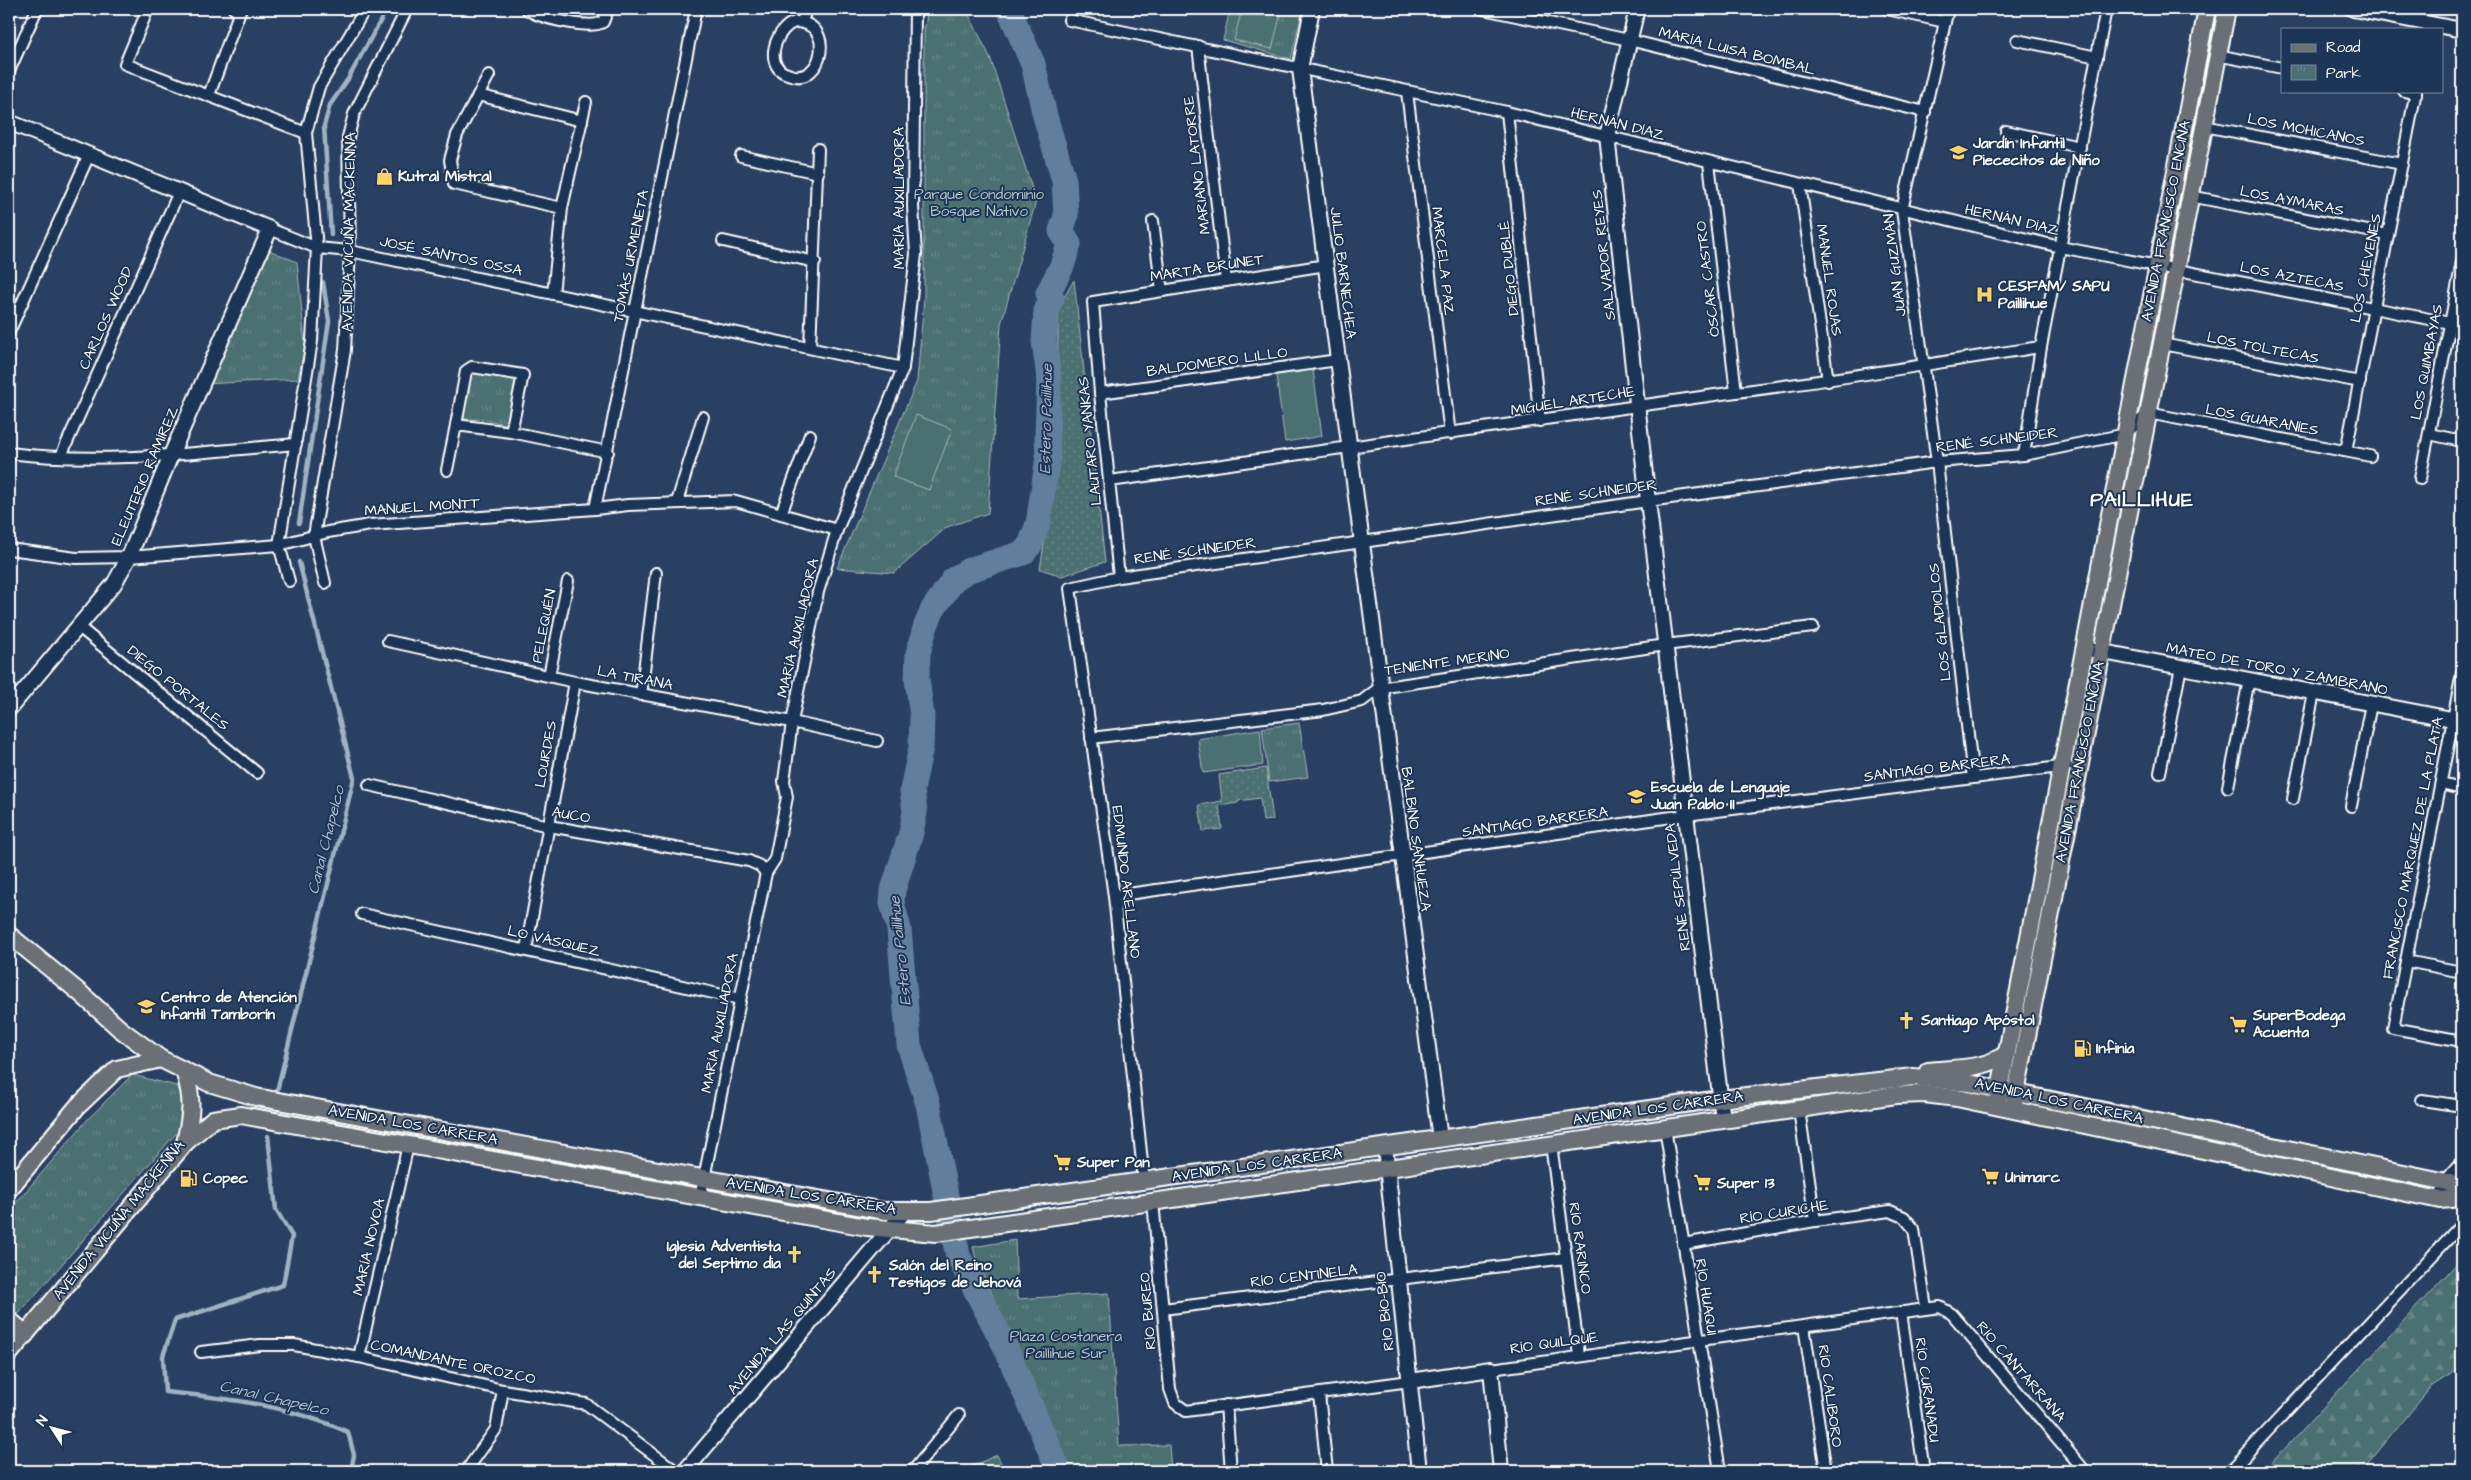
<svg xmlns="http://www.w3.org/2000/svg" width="2471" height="1480" viewBox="0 0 2471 1480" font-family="'Architects Daughter',sans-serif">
  <defs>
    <pattern id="grass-dots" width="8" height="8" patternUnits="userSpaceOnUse" patternTransform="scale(1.25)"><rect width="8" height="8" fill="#4c6f71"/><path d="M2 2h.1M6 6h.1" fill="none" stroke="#678586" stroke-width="1.8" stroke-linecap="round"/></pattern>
    <pattern id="forest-firs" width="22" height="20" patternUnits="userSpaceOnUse" patternTransform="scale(1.25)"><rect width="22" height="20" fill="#4c6f71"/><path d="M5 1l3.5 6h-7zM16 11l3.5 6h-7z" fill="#678586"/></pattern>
    <pattern id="park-tufts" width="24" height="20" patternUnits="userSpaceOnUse" patternTransform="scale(1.25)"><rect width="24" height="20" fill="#4c6f71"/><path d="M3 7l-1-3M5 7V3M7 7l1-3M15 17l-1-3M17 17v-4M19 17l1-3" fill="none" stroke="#678586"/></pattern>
  </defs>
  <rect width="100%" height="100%" fill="#294062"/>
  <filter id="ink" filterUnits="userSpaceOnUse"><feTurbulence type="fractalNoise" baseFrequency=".02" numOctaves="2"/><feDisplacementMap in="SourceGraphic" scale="10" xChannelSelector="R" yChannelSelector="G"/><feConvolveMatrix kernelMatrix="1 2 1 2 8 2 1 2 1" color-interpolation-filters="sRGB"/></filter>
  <g filter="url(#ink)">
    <g fill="url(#grass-dots)" stroke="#a6b7b8">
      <polygon points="1074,280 1105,562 1062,576 1040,569 1057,463 1058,308"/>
      <polygon points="1266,768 1273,820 1263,821 1260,798 1238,801 1238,803 1219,806 1222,829 1203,831 1199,805 1222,801 1219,775"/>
    </g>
    <polygon fill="url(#forest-firs)" stroke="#a6b7b8" points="2462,1258 2462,1367 2432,1386 2362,1471 2264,1471"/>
    <g fill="url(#park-tufts)" stroke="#a6b7b8">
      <polygon points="928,9 966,9 990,57 1036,201 1001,324 988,513 947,527 894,573 837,568 917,381 924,298 924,32"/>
      <polygon points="1230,9 1303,9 1291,59 1223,40"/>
      <polygon points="262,247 297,262 305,344 298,379 205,384"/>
      <polygon points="476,369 515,378 520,384 509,425 482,419 466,420 461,413 468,375"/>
      <polygon points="1299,723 1308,777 1269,782 1262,728"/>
      <polygon points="132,1075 177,1086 188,1109 179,1130 9,1325 9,1211 88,1119"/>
      <polygon points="1015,1240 1017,1299 1109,1293 1119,1446 1169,1445 1171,1471 1072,1471 976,1259 973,1247"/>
    </g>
    <g fill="#4c6f71" stroke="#a6b7b8">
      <polygon points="1242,9 1282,9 1272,49 1234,40"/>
      <polygon points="1313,370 1322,436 1285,442 1276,375"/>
      <polygon points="916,415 952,429 929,490 893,477"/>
      <polygon points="1260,729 1263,765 1203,773 1198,739"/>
      <polygon points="997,1455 1005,1471 972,1471 970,1467"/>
    </g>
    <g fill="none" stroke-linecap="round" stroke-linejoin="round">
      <g stroke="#a1b2c4" stroke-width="4.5">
        <polyline points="331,235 324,126 330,105 348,79 387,9"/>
        <polyline points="299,523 329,321 323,282"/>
        <polyline points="276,1095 354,778 299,562"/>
        <path d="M 268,1136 L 276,1210 L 292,1236 L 283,1285 L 175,1320 L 163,1356 L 165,1392 C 228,1398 290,1406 348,1432 L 354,1455 L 351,1471"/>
      </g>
      <polyline stroke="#627e9d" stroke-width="25" points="1009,9 1033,64 1045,116 1064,180 1066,216 1061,231 1069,244 1062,266 1048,293 1052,298 1046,311 1044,341 1049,378 1047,436 1048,457 1038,524 1030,545 1023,553 969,570 954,579 933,609 925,628 918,653 917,679 922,716 921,747 912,790 915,812 911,833 893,890 892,903 899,929 909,1045 928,1104 958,1256 1004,1344 1059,1471"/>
      <defs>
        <g id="minor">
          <polyline points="148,9 125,64 306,133"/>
          <path d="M 527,9 C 538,18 591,30 603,22 L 608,9"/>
          <polyline points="1483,9 1629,40 1925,112"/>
          <polyline points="1887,9 1945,22"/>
          <polyline points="1948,9 1902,210 1937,462 1973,778"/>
          <polyline points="1069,20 1507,112 2060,247 2450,323"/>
          <path d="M 795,22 C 837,22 822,86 791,75 C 788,74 783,73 780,70 C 766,57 778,27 795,22 Z"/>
          <polyline points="802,22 806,9"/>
          <polyline points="2017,40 2097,57"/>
          <polyline points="1198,46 1226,281"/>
          <polyline points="2217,55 2282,68"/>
          <polyline points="9,71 37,9"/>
          <polyline points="489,75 457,135 450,160 454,184 562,208"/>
          <polyline points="2404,91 2416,94"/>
          <polyline points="1407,92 1450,434"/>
          <polyline points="209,95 240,11 234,9"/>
          <polyline points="478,95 582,121"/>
          <polyline points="1507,112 1540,421"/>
          <polyline points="2204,126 2402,164"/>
          <polyline points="2006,131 2080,147"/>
          <polyline points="741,156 818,173"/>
          <polyline points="1709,162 1736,392"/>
          <polyline points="1800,184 1828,381"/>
          <polyline points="2190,196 2388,235"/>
          <polyline points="1153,221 1162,291"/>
          <polyline points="270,229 317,248 350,251 903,368"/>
          <polyline points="723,241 815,262"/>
          <polyline points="553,294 562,208 586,102"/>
          <polyline points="9,332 89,155"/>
          <polyline points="2162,344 2360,382"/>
          <polyline points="810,348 818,149"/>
          <polyline points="1100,393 1338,360"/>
          <polyline points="511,432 523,375 472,367 466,371 456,425 511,432 608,452"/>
          <polyline points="2429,434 2462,441"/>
          <polyline points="2346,451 2416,91"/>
          <path d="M 9,453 C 104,465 201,452 296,444"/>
          <polyline points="2024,455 2041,347 2106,9"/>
          <polyline points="61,456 179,192"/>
          <polyline points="447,470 456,425"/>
          <polyline points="2420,479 2462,262"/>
          <path d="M 1110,481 L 1736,392 C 1838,380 1939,362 2041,347"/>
          <polyline points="677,502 703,417"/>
          <polyline points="595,509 696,9"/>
          <polyline points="781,514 810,435"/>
          <polyline points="9,549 76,558 129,557 279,545 328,532 370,525 595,509 628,505 736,501 837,530"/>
          <polyline points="1119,577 1100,393 1093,302 1326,265"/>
          <polyline points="289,581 279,545 312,341 317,248 306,133 319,87 365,9"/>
          <polyline points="325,583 314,536 345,350 350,251 348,137 354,114 407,9"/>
          <polyline points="79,627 257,773"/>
          <polyline points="388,641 575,682 792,722 877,741"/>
          <polyline points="2462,673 2393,1028 2462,1041"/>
          <polyline points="549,676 568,581"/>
          <polyline points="641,695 656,573"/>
          <polyline points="1091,738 1323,710 1362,701 1379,688 1665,645 1813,627"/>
          <polyline points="2160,773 2181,667"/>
          <polyline points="2441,784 2462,789"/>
          <polyline points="369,785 549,826 749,861 760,866 766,873"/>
          <polyline points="2228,787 2249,680"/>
          <polyline points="2293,799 2314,693"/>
          <polyline points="2351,806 2371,704"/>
          <polyline points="1114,896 1686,815 2067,766"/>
          <polyline points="362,914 740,999"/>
          <polyline points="526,950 575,682"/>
          <polyline points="2406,961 2462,972"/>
          <polyline points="2422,1100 2462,1106"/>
          <polyline points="1799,1109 1815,1221"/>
          <polyline points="1665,1128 1720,1471"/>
          <polyline points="1551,1144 1579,1355"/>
          <polyline points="1144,1181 1114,896 1070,588 1119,577 1648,501 1937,462 2024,455 2126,434 2148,413 2370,456"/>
          <polyline points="700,1198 766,873 775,859 787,797 784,781 792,722 818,592 837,530 903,368 916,254 913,206 915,9"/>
          <polyline points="1153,1201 1170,1389 1175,1403 1186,1411 1410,1381"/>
          <polyline points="1683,1244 1815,1221 1890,1211 1904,1217 1914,1229 1926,1308"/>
          <polyline points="1163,1309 1566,1258"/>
          <polyline points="1901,1312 1924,1471"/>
          <polyline points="1804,1326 1826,1471"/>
          <polyline points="201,1352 260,1345 294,1345 359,1357 503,1390 586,1404 676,1471"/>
          <polyline points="359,1357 408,1145"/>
          <polyline points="1491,1369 1940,1307 1952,1314 2085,1471"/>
          <polyline points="1319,1394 1327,1471"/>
          <polyline points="1226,1405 1231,1471"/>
          <polyline points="466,1471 496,1429 503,1390"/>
          <polyline points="913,1471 959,1415"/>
          <polyline points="2230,1471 2462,1224"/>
        </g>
        <g id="tertiary">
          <polyline points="1312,9 1300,69 1440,1139"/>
          <polyline points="1637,9 1607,136 1648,501 1723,1120"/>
          <polyline points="2353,9 2462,30"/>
          <polyline points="9,122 270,229 171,455 129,557 114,584 9,709"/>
          <polyline points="2093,650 2462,721"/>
          <polyline points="1385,1147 1419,1471"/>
          <polyline points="2440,1200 2447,1182 2462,1165"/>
          <polyline points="1410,1381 1491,1369 1501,1471"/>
          <polyline points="685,1471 904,1212"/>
        </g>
        <g id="primary">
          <polyline points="9,935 79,992 120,1029 161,1059 209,1083 256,1097 884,1211 931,1211 1720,1099 1913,1077 1969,1083 2447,1182 2462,1189"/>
          <path d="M 1928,1071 C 1954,1068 1986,1070 2007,1053"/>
          <polyline points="1998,1099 2207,9"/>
          <polyline points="2014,1103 2227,9"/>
          <polyline points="185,1143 213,1119 241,1115 867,1227 936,1233 1896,1095 1924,1094 1957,1098 2440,1200 2462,1198"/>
          <polyline points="9,1189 77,1107 117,1069 161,1059"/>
          <polyline points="9,1320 26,1334"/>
          <path d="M 9,1354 L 185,1143 C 191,1115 194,1100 184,1071"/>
        </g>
      </defs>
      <use href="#minor" stroke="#fff" stroke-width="14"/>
      <use href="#tertiary" stroke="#fff" stroke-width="18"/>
      <use href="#primary" stroke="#fff" stroke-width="20"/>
      <use href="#minor" stroke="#1d3557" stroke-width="10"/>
      <use href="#tertiary" stroke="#1d3557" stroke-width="14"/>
      <use href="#primary" stroke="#6a7074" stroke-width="16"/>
    </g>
  </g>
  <defs>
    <symbol id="school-bare" viewBox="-9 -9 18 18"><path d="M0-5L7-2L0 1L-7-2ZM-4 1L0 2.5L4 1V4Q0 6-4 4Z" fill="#ffd166" stroke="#1d3557" stroke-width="2.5" paint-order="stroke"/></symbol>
    <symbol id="shop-bare" viewBox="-9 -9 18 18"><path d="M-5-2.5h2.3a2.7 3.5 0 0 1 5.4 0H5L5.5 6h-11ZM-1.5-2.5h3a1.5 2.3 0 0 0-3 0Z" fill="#ffd166" stroke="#1d3557" stroke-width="2.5" paint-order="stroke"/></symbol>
    <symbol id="hospital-bare" viewBox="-9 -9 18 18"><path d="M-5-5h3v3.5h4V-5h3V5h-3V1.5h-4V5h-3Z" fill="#ffd166" stroke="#1d3557" stroke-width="2.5" paint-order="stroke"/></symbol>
    <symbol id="church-bare" viewBox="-9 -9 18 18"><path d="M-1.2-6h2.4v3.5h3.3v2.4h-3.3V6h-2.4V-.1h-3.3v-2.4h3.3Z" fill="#ffd166" stroke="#1d3557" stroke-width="2.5" paint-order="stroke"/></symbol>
    <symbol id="supermarket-bare" viewBox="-9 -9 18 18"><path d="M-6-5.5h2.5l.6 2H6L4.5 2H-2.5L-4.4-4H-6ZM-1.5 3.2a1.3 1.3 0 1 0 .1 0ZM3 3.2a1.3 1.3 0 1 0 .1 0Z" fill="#ffd166" stroke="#1d3557" stroke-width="2.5" paint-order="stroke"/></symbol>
    <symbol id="fuel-bare" viewBox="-9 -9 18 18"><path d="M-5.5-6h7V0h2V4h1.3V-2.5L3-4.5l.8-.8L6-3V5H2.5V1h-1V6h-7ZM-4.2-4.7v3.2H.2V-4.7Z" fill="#ffd166" stroke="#1d3557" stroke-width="2.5" paint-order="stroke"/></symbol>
  </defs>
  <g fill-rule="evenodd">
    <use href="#school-bare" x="1946" y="140" width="25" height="25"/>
    <use href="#shop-bare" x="372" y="164" width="25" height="25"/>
    <use href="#hospital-bare" x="1972" y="282" width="25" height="25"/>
    <use href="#school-bare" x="1624" y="784" width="25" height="25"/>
    <use href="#school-bare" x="134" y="994" width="25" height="25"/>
    <use href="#church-bare" x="1894" y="1008" width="25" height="25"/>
    <use href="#supermarket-bare" x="2226" y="1012" width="25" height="25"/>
    <use href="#fuel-bare" x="2070" y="1036" width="25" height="25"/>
    <use href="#supermarket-bare" x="1050" y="1150" width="25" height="25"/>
    <use href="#supermarket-bare" x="1978" y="1164" width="25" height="25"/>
    <use href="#fuel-bare" x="176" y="1166" width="25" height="25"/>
    <use href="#supermarket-bare" x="1690" y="1170" width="25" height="25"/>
    <use href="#church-bare" x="782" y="1242" width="25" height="25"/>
    <use href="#church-bare" x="862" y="1262" width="25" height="25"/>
  </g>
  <g text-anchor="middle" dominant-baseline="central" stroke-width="4" stroke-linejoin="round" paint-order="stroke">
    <g font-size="15" fill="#fff" stroke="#1d3557">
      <text transform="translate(1737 51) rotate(14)">MARÍA LUISA BOMBAL</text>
      <text transform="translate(1618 124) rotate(14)">HERNÁN DÍAZ</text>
      <text transform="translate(2306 130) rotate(11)">LOS MOHICANOS</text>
      <text transform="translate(1197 165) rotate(-97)">MARIANO LATORRE</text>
      <text transform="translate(899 198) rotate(-90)">MARÍA AUXILIADORA</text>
      <text transform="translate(2292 201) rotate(11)">LOS AYMARAS</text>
      <text transform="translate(2012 220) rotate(13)">HERNÁN DÍAZ</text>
      <text transform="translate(2166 221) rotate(-79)">AVENIDA FRANCISCO ENCINA</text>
      <text transform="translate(349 232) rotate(-89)">AVENIDA VICUÑA MACKENNA</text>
      <text transform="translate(1604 255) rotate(-96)">SALVADOR REYES</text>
      <text transform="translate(451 256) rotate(12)">JOSÉ SANTOS OSSA</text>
      <text transform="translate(631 256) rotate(-79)">TOMÁS URMENETA</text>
      <text transform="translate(1443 261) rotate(83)">MARCELA PAZ</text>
      <text transform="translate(1895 265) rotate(-97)">JUAN GUZMÁN</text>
      <text transform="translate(1207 268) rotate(-9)">MARTA BRUNET</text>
      <text transform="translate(1509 268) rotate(-96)">DIEGO DUBLÉ</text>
      <text transform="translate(2366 268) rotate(-79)">LOS CHEVENES</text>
      <text transform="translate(1343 273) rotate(83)">JULIO BARNECHEA</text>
      <text transform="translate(2292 277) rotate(11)">LOS AZTECAS</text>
      <text transform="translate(1708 279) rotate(-97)">ÓSCAR CASTRO</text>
      <text transform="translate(1829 280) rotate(82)">MANUEL ROJAS</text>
      <text transform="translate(106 318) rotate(-66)">CARLOS WOOD</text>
      <text transform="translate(2263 348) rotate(11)">LOS TOLTECAS</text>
      <text transform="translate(1217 362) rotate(-8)">BALDOMERO LILLO</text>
      <text transform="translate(2427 362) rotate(-79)">LOS QUIMBAYAS</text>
      <text transform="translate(1573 401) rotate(-9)">MIGUEL ARTECHE</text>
      <text transform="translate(2262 420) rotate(11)">LOS GUARANÍES</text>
      <text transform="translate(1997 440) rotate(-7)">RENÉ SCHNEIDER</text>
      <text transform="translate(1090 441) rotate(-96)">LAUTARO YANKAS</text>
      <text transform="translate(145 476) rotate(-67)">ELEUTERIO RAMÍREZ</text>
      <text transform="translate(1596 493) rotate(-8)">RENÉ SCHNEIDER</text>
      <text transform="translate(422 507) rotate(-4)">MANUEL MONTT</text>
      <text transform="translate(1195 551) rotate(-8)">RENÉ SCHNEIDER</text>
      <text transform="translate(1940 622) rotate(-96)">LOS GLADIOLOS</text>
      <text transform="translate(544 626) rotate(-79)">PELEQUÉN</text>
      <text transform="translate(798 628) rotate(-77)">MARÍA AUXILIADORA</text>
      <text transform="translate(1447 662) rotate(-8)">TENIENTE MERINO</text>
      <text transform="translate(2277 669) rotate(11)">MATEO DE TORO Y ZAMBRANO</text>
      <text transform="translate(635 678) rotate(11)">LA TIRANA</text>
      <text transform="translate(178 688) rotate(39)">DIEGO PORTALES</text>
      <text transform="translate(546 754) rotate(-80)">LOURDES</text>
      <text transform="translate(2080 762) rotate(-79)">AVENIDA FRANCISCO ENCINA</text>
      <text transform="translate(1937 768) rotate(-7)">SANTIAGO BARRERA</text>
      <text transform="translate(571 815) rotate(10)">AUCO</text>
      <text transform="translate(1535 822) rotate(-8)">SANTIAGO BARRERA</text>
      <text transform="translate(1416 839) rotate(82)">BALBINO SANHUEZA</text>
      <text transform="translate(2413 848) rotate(-79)">FRANCISCO MÁRQUEZ DE LA PLATA</text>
      <text transform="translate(1126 882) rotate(83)">EDMUNDO ARELLANO</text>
      <text transform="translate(1678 887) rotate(-97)">RENÉ SEPÚLVEDA</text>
      <text transform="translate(554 941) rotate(13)">LO VÁSQUEZ</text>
      <text transform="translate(720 1023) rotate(-79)">MARÍA AUXILIADORA</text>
      <text transform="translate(2059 1101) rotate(12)">AVENIDA LOS CARRERA</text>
      <text transform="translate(1658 1108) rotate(-8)">AVENIDA LOS CARRERA</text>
      <text transform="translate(413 1125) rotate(10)">AVENIDA LOS CARRERA</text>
      <text transform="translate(1257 1165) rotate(-8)">AVENIDA LOS CARRERA</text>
      <text transform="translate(811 1196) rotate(9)">AVENIDA LOS CARRERA</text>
      <text transform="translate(1784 1212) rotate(-9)">RÍO CURICHE</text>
      <text transform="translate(119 1220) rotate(-51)">AVENIDA VICUÑA MACKENNA</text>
      <text transform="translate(369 1247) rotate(-77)">MARÍA NOVOA</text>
      <text transform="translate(1580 1248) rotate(82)">RÍO RARINCO</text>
      <text transform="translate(1304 1276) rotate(-7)">RÍO CENTINELA</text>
      <text transform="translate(1706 1297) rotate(81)">RÍO HUAQUI</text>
      <text transform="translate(1148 1311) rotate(-95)">RÍO BUREO</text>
      <text transform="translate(1385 1311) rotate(-96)">RÍO BÍO-BÍO</text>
      <text transform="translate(782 1331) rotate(-50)">AVENIDA LAS QUINTAS</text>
      <text transform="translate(1554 1343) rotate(-8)">RÍO QUILQUE</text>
      <text transform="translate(453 1362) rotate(12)">COMANDANTE OROZCO</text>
      <text transform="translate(2021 1372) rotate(49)">RÍO CANTARRANA</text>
      <text transform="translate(1927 1390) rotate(82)">RÍO CURANADU</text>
      <text transform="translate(1830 1396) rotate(82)">RÍO CALIBORO</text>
    </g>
    <g font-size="15" font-weight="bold" fill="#fff" stroke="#1d3557" text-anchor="start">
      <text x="1973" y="143">Jardín Infantil<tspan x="1973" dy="17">Piececitos de Niño</tspan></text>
      <text x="398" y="176">Kutral Mistral</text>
      <text x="1998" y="286">CESFAM/ SAPU<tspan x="1998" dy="17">Paillihue</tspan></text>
      <text x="1651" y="787">Escuela de Lenguaje<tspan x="1651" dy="17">Juan Pablo II</tspan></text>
      <text x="161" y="997">Centro de Atención<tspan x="161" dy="17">Infantil Tamborín</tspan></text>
      <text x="2253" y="1015">SuperBodega<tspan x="2253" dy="17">Acuenta</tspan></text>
      <text x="1921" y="1020">Santiago Apóstol</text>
      <text x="2096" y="1048">Infinia</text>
      <text x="1077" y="1162">Super Pan</text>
      <text x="2005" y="1177">Unimarc</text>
      <text x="203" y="1178">Copec</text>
      <text x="1717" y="1183">Super 13</text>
      <text x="781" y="1246" text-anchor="end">Iglesia Adventista<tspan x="781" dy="17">del Septimo dia</tspan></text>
      <text x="889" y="1265">Salón del Reino<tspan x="889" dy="17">Testigos de Jehová</tspan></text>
    </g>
    <g font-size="15" fill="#b7c5c6" stroke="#1d3557">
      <text x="979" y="194">Parque Condominio<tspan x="979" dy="17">Bosque Nativo</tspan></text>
      <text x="1066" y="1336">Plaza Costanera<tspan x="1066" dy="17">Paillihue Sur</tspan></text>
    </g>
    <g font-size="16" font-style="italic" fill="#b0bece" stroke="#1d3557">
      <text transform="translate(1046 419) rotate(-89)">Estero Paillihue</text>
      <text transform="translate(326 840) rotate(-76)">Canal Chapelco</text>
      <text transform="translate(900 951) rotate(-96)">Estero Paillihue</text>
      <text transform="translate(274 1398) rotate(13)">Canal Chapelco</text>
    </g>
    <g font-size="20" font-weight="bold" letter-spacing="1" fill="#fff" stroke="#1d3557">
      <text x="2142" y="500">PAILLIHUE</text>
    </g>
  </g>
  <rect width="2471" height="1480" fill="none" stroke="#1d3557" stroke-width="30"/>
  <rect x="15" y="15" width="2441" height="1450" fill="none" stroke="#fff" stroke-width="2" filter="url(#ink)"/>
  <rect x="2281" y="28" width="162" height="65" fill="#1d3557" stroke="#77869a"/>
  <rect x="2291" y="44" width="25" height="8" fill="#6a7074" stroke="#77869a"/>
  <text x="2326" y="52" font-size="15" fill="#ffffff">Road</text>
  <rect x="2291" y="65" width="25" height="15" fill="url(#park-tufts)" stroke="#77869a"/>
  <text x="2326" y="78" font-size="15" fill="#ffffff">Park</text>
  <g transform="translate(52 1428) rotate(306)" stroke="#1d3557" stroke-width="4" paint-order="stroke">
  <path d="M0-4L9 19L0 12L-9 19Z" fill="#ffffff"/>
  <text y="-8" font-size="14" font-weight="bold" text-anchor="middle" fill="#ffffff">N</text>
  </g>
</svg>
